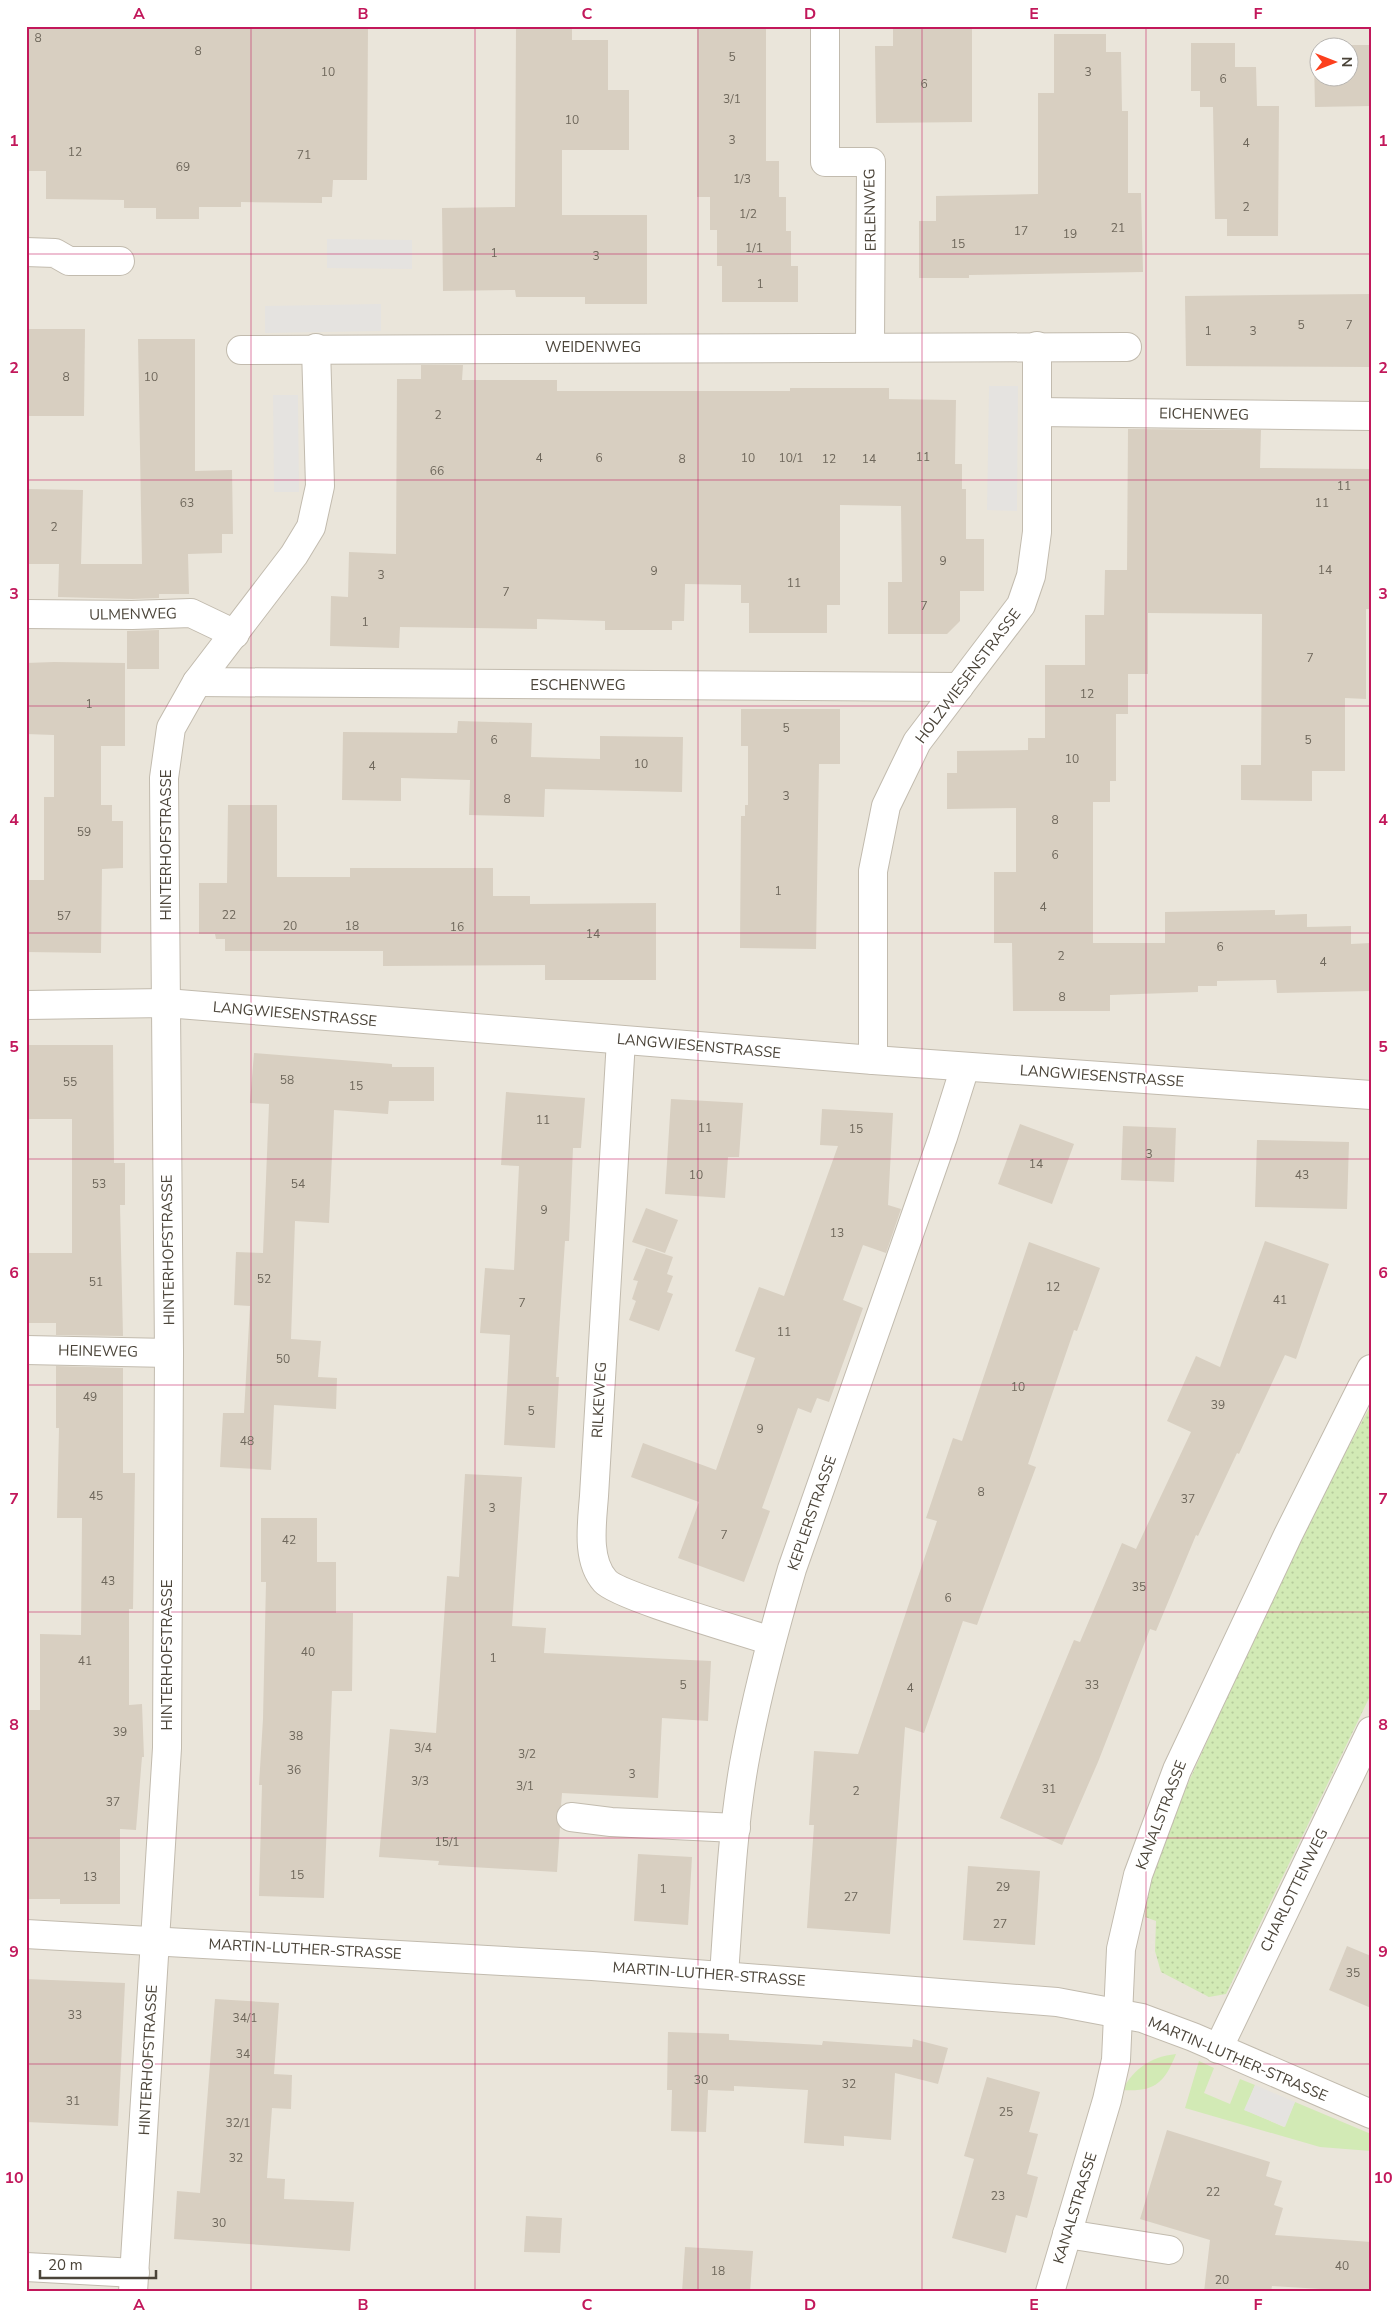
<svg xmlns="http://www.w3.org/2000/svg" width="1397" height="2318" viewBox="0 0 1397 2318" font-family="'Nunito Sans',sans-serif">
  <defs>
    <pattern id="park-dots" width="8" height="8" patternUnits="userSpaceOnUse" patternTransform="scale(1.25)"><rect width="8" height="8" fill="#d2eab5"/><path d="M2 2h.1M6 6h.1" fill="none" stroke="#b6ca9c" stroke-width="1.8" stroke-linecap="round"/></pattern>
  </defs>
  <rect width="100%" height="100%" fill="#f6f3ec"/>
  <path fill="#eae5da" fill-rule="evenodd" d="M 26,26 L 1371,26 L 1371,2292 L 26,2292 ZM 1320,48 L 1350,48 L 1350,78 L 1320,78 Z"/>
  <g fill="#d2eab5">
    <path d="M 1176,2054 C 1164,2084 1154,2092 1122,2090 C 1135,2068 1150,2057 1176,2054 Z"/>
    <polygon points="1199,2061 1214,2068 1204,2093 1230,2104 1240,2079 1255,2085 1245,2110 1284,2127 1295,2102 1371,2134 1371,2151 1320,2147 1185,2108"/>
  </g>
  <polygon fill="url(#park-dots)" points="1371,1405 1371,1694 1226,1994 1209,1997 1161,1972 1155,1951 1156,1921 1145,1917 1149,1887 1165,1834 1299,1539"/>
  <g fill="#e5e3e0">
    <polygon points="327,239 412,240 412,269 327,268"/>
    <polygon points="381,304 381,331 265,333 265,306"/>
    <polygon points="989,386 1018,386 1017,511 987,510"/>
    <polygon points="273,395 298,395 299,492 274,492"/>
    <polygon points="1255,2085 1295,2102 1285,2127 1244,2110"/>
  </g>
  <g fill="#d8cfc1">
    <polygon points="26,26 368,26 367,180 333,180 332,197 322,197 322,203 241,202 241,207 199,207 199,219 156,219 156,208 124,208 124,200 46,199 46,171 26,171"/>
    <polygon points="516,26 572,26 572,40 608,40 608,90 629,90 629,150 562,150 562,215 647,215 647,304 585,304 585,297 516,297 515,290 443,291 442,208 515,207"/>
    <polygon points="697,26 766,26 766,161 779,161 779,197 786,197 786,231 791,231 791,266 798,266 798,302 722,302 722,266 717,266 717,230 710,230 710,197 697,197"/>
    <polygon points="893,26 972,26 972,122 876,123 875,46 893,46"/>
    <polygon points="1054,34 1106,34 1106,52 1121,52 1122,111 1128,111 1128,193 1141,193 1143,272 969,275 969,278 919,278 919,221 936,221 936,196 1038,194 1038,93 1054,93"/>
    <polygon points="1191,43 1235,43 1235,67 1256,67 1257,106 1279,106 1278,236 1227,236 1227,219 1215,219 1213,107 1200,107 1200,91 1191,91"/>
    <polygon points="1326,45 1370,45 1371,106 1315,107 1314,60 1320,60 1320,78 1350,78 1350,48 1326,48"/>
    <polygon points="1371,294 1371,367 1186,366 1185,296"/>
    <polygon points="26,329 85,329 84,416 26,416"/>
    <polygon points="138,339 195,339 195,471 232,470 233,534 222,534 222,553 188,554 189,594 159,594 159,598 132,599 58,597 59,564 26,564 26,489 83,490 81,564 142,564"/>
    <polygon points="421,365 463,365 462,380 557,380 557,391 790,391 790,388 889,388 889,399 956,400 955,464 962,464 962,489 966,489 966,539 984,539 984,591 960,591 960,621 947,634 888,634 888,582 902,582 901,506 840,505 840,605 827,605 827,633 749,633 749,603 741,603 741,585 685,584 684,621 672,621 672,630 605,630 605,621 537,619 537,629 400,627 399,648 330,646 331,596 348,597 349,552 396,554 397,379 421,379"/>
    <polygon points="1128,429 1261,430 1260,468 1371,469 1371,609 1366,609 1366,699 1345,698 1345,771 1312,771 1312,801 1241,800 1241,765 1261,765 1262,614 1148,613 1148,674 1128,674 1128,714 1116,714 1116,781 1110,781 1110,802 1093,802 1093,943 1165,943 1165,912 1275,910 1275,915 1307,914 1307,927 1351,926 1351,944 1371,943 1371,991 1277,993 1276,980 1217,981 1217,986 1198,986 1198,992 1110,995 1110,1011 1013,1011 1012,943 994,943 994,872 1016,872 1016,808 947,809 947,773 957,773 957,751 1028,750 1028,738 1045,738 1045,665 1085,665 1085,615 1104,615 1105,570 1127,570"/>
    <polygon points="159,630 159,669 127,669 127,631"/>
    <polygon points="54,662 125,663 125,746 101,746 101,805 112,805 112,821 123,821 123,868 102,869 101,953 26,952 26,880 44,880 44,797 54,797 54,735 26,734 26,663"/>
    <polygon points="741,709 840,709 840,764 819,764 816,949 740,948 741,816 745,816 745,805 748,805 748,746 741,746"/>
    <polygon points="458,721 532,723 531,757 600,759 600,736 683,737 682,792 545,789 544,817 469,815 470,780 401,778 401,801 342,800 343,732 457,733"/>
    <polygon points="228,805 277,805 277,877 350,877 350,868 493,868 493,896 530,896 530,904 656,903 656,980 545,980 545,965 383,966 383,951 225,951 225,939 216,939 215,934 199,934 199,883 227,883"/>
    <polygon points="26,1045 113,1045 114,1163 125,1163 125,1205 120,1205 123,1336 56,1335 56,1323 26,1323 26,1253 72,1253 72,1119 26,1119"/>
    <polygon points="254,1053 392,1064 392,1067 434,1067 434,1101 389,1101 388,1114 334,1110 329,1223 295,1221 291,1339 321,1341 318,1377 337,1378 336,1409 274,1405 271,1470 220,1467 223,1413 244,1413 250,1306 234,1305 236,1252 263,1253 269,1104 250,1103"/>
    <polygon points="506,1092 585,1098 581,1148 573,1148 569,1241 565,1241 556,1377 559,1377 555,1448 504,1445 510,1335 480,1333 485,1268 514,1270 519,1166 501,1165"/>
    <polygon points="671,1099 743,1103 739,1157 728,1157 725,1198 665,1194"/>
    <polygon points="822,1109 893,1113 888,1205 901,1209 886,1253 863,1245 843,1300 863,1308 829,1402 817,1398 811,1413 798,1408 762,1508 770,1511 744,1582 678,1558 699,1502 631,1477 643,1443 716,1470 755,1358 735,1351 759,1287 784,1296 838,1146 820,1145"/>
    <polygon points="1020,1124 1074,1144 1052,1204 998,1184"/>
    <polygon points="1123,1126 1176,1128 1174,1182 1121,1180"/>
    <polygon points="1257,1140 1349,1142 1347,1209 1255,1207"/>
    <polygon points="646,1208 678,1220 665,1253 632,1242"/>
    <polygon points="1265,1241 1329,1264 1296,1359 1285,1355 1239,1454 1237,1453 1198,1536 1196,1535 1156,1631 1150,1629 1098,1762 1062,1845 1000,1818 1074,1640 1080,1642 1122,1543 1136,1549 1191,1432 1167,1421 1196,1356 1220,1367"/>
    <polygon points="1029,1242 1100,1268 1077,1331 1074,1330 1028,1464 1036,1467 977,1625 963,1621 924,1733 905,1727 890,1934 807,1928 814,1825 809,1825 814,1751 858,1754 937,1521 926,1518 953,1438 962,1441"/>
    <polygon points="646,1248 673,1257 667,1274 673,1276 667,1292 673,1294 659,1331 629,1320 636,1301 632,1299 638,1281 633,1280"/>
    <polygon points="56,1366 123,1368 123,1473 135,1473 133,1609 129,1609 129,1705 142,1704 144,1757 142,1757 136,1830 120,1829 120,1904 60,1904 60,1899 26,1899 26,1710 40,1710 40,1634 81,1635 82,1518 57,1518 59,1428 56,1428"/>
    <polygon points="465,1474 522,1477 512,1626 546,1628 544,1653 711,1661 708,1721 662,1718 658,1798 562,1793 561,1806 556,1816 560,1827 557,1872 438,1865 439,1861 379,1857 390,1729 436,1733 447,1576 459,1577"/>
    <polygon points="261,1518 317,1518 317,1562 336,1562 336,1613 353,1613 352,1691 332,1691 324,1898 259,1896 262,1785 259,1785 263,1719 266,1582 261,1582"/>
    <polygon points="638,1854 692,1857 688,1925 634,1921"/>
    <polygon points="968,1866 1040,1871 1035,1945 963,1940"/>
    <polygon points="1347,1946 1371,1956 1371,2008 1329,1990"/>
    <polygon points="26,1979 125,1983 118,2126 26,2122"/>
    <polygon points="215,1999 279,2003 274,2074 292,2075 291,2109 272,2108 267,2178 285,2179 284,2199 354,2202 350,2251 174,2239 177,2191 200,2193"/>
    <polygon points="668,2032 729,2034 729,2040 822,2045 823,2041 912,2047 913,2039 948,2048 938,2084 895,2073 891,2140 844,2136 844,2146 804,2143 808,2090 734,2086 734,2091 708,2090 706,2132 671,2131 672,2090 667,2090"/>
    <polygon points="987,2077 1040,2092 1029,2132 1038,2134 1027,2174 1038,2177 1027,2218 1016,2215 1006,2253 952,2238 974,2159 964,2156"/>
    <polygon points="1167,2130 1270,2162 1266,2176 1282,2181 1274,2205 1283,2208 1275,2235 1371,2242 1371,2292 1272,2286 1271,2292 1204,2292 1210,2240 1140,2219"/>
    <polygon points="526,2216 562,2218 560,2253 524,2252"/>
    <polygon points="685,2247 753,2251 750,2292 682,2292"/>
  </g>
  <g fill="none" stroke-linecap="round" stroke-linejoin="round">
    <defs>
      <g id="minor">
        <polyline points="825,26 825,162 871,162 870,346"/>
        <polyline points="26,252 55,253 69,261 120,261"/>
        <polyline points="241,350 1127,347"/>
        <polyline points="1037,412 1371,416"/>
        <polyline points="26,614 132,615 191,613 235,634"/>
        <polyline points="197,682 959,687"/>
        <polyline points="26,1005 166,1003 873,1060 1371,1095"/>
        <path d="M 621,1040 L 594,1496 C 592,1523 586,1560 605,1581 C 618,1596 745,1632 771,1641"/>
        <polyline points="873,1060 873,871 886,806 917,742 1021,605 1031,576 1037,532 1037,346"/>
        <polyline points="26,1350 169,1353"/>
        <polyline points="571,1817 611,1822 736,1828"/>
        <polyline points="26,1934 592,1966 1057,2002 1142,2018 1193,2037 1371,2114"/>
        <path d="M 724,1975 C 729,1905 732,1833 744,1764 C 756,1697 773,1633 792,1569 L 943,1137 L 965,1067"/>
        <polyline points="1218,2049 1371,1731"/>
        <polyline points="1067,2234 1169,2250"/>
        <polyline points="26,2267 135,2273"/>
        <polyline points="133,2292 167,1748 169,1353 164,778 171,728 197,682 294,555 311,527 320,486 316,348"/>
        <polyline points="1050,2292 1107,2100 1116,2060 1121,1949 1138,1875 1177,1770 1288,1535 1371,1369"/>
      </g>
    </defs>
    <use href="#minor" stroke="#c2bbae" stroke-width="30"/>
    <use href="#minor" stroke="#fff" stroke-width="28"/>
  </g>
  <path fill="none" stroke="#c2185b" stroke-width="1" stroke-opacity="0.55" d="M 251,26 L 251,2292M 475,26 L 475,2292M 698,26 L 698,2292M 922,26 L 922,2292M 1146,26 L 1146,2292M 26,254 L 1371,254M 26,480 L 1371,480M 26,706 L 1371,706M 26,933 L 1371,933M 26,1159 L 1371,1159M 26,1385 L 1371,1385M 26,1612 L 1371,1612M 26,1838 L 1371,1838M 26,2064 L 1371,2064"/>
  <g text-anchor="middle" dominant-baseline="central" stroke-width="4" stroke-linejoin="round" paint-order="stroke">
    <g font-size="12" fill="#6e675b">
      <text x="38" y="38">8</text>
      <text x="198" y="51">8</text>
      <text x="732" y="57">5</text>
      <text x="328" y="72">10</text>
      <text x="1088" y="72">3</text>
      <text x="1223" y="79">6</text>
      <text x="924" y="84">6</text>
      <text x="732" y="99">3/1</text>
      <text x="572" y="120">10</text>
      <text x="732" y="140">3</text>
      <text x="1246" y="143">4</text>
      <text x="75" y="152">12</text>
      <text x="304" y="155">71</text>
      <text x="183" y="167">69</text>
      <text x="742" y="179">1/3</text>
      <text x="1246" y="207">2</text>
      <text x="748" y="214">1/2</text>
      <text x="1118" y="228">21</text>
      <text x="1021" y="231">17</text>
      <text x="1070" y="234">19</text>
      <text x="958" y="244">15</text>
      <text x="754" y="248">1/1</text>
      <text x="494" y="253">1</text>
      <text x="596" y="256">3</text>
      <text x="760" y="284">1</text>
      <text x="1301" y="325">5</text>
      <text x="1349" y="325">7</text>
      <text x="1208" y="331">1</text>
      <text x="1253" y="331">3</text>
      <text x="66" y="377">8</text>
      <text x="151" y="377">10</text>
      <text x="438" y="415">2</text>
      <text x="923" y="457">11</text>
      <text x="539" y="458">4</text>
      <text x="599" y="458">6</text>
      <text x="748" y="458">10</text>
      <text x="791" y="458">10/1</text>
      <text x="682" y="459">8</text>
      <text x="829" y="459">12</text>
      <text x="869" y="459">14</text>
      <text x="437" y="471">66</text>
      <text x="1344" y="486">11</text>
      <text x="187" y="503">63</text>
      <text x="1322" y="503">11</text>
      <text x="54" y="527">2</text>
      <text x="943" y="561">9</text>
      <text x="1325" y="570">14</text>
      <text x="654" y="571">9</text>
      <text x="381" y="575">3</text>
      <text x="794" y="583">11</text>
      <text x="506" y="592">7</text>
      <text x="924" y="606">7</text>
      <text x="365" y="622">1</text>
      <text x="1310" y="658">7</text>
      <text x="1087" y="694">12</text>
      <text x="89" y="704">1</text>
      <text x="786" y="728">5</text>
      <text x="494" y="740">6</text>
      <text x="1308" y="740">5</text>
      <text x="1072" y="759">10</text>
      <text x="641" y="764">10</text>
      <text x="372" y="766">4</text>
      <text x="786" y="796">3</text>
      <text x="507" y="799">8</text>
      <text x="1055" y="820">8</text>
      <text x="84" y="832">59</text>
      <text x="1055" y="855">6</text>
      <text x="778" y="891">1</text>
      <text x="1043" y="907">4</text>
      <text x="229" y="915">22</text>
      <text x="64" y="916">57</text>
      <text x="290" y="926">20</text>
      <text x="352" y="926">18</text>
      <text x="457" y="927">16</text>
      <text x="593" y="934">14</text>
      <text x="1220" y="947">6</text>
      <text x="1061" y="956">2</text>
      <text x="1323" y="962">4</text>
      <text x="1062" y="997">8</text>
      <text x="287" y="1080">58</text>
      <text x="70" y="1082">55</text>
      <text x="356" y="1086">15</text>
      <text x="543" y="1120">11</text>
      <text x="705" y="1128">11</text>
      <text x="856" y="1129">15</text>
      <text x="1149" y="1154">3</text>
      <text x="1036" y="1164">14</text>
      <text x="696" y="1175">10</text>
      <text x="1302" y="1175">43</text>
      <text x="99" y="1184">53</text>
      <text x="298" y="1184">54</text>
      <text x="544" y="1210">9</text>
      <text x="837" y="1233">13</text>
      <text x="264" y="1279">52</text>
      <text x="96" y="1282">51</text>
      <text x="1053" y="1287">12</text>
      <text x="1280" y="1300">41</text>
      <text x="522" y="1303">7</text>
      <text x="784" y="1332">11</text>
      <text x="283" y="1359">50</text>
      <text x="1018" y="1387">10</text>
      <text x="90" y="1397">49</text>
      <text x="1218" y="1405">39</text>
      <text x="531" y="1411">5</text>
      <text x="760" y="1429">9</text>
      <text x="247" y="1441">48</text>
      <text x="981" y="1492">8</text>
      <text x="96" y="1496">45</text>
      <text x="1188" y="1499">37</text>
      <text x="492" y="1508">3</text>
      <text x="724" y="1535">7</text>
      <text x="289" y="1540">42</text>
      <text x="108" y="1581">43</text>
      <text x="1139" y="1587">35</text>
      <text x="948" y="1598">6</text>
      <text x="308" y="1652">40</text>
      <text x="493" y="1658">1</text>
      <text x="85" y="1661">41</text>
      <text x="683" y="1685">5</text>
      <text x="1092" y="1685">33</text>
      <text x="910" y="1688">4</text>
      <text x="120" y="1732">39</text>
      <text x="296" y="1736">38</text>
      <text x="423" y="1748">3/4</text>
      <text x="527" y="1754">3/2</text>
      <text x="294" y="1770">36</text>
      <text x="632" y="1774">3</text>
      <text x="420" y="1781">3/3</text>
      <text x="525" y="1786">3/1</text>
      <text x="1049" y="1789">31</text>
      <text x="856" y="1791">2</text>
      <text x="113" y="1802">37</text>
      <text x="447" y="1842">15/1</text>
      <text x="297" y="1875">15</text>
      <text x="90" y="1877">13</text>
      <text x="1003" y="1887">29</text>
      <text x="663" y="1889">1</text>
      <text x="851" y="1897">27</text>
      <text x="1000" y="1924">27</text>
      <text x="1353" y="1973">35</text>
      <text x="75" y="2015">33</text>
      <text x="245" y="2018">34/1</text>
      <text x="243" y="2054">34</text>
      <text x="701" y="2080">30</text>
      <text x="849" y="2084">32</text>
      <text x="73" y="2101">31</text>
      <text x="1006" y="2112">25</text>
      <text x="238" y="2123">32/1</text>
      <text x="236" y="2158">32</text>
      <text x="1213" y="2192">22</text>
      <text x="998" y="2196">23</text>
      <text x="219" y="2223">30</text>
      <text x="1342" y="2266">40</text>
      <text x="718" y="2271">18</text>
      <text x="1222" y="2280">20</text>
    </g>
    <g font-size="15" fill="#4b4439" stroke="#fff">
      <text transform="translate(870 210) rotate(-91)">ERLENWEG</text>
      <text x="593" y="347">WEIDENWEG</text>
      <text transform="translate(1204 414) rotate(1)">EICHENWEG</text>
      <text transform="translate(133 614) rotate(-1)">ULMENWEG</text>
      <text transform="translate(968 676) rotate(-53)">HOLZWIESENSTRASSE</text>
      <text x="578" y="685">ESCHENWEG</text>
      <text transform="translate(166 845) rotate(-90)">HINTERHOFSTRASSE</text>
      <text transform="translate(295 1014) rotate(5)">LANGWIESENSTRASSE</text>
      <text transform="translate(699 1046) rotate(5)">LANGWIESENSTRASSE</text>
      <text transform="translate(1102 1076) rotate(4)">LANGWIESENSTRASSE</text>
      <text transform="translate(168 1250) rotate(-91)">HINTERHOFSTRASSE</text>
      <text transform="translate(98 1351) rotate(1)">HEINEWEG</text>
      <text transform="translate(599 1400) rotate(-87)">RILKEWEG</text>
      <text transform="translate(812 1513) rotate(-71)">KEPLERSTRASSE</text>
      <text transform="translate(167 1655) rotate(-90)">HINTERHOFSTRASSE</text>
      <text transform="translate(1161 1815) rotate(-69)">KANALSTRASSE</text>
      <text transform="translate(1294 1890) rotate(-64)">CHARLOTTENWEG</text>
      <text transform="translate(305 1949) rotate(3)">MARTIN-LUTHER-STRASSE</text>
      <text transform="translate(709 1974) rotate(4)">MARTIN-LUTHER-STRASSE</text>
      <text transform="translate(1238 2059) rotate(23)">MARTIN-LUTHER-STRASSE</text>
      <text transform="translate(148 2060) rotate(-87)">HINTERHOFSTRASSE</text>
      <text transform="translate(1075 2208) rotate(-73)">KANALSTRASSE</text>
    </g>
  </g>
  <rect width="1397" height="2318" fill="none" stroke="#ffffff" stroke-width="55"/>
  <g transform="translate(1334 62) rotate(90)"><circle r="24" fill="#ffffff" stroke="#b7b4b0"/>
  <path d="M0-4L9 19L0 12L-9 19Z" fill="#fc3f1d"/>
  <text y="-8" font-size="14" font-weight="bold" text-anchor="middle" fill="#4b4439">N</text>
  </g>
  <path d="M40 2270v8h116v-8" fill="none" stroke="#4b4439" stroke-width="2.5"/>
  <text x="48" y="2270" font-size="15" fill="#4b4439" stroke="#ffffff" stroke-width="4" paint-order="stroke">20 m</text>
  <rect x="28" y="28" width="1342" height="2262" fill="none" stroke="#c2185b" stroke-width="2"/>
  <g font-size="16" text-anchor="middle" font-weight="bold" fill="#c2185b">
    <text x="139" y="19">A</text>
    <text x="363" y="19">B</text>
    <text x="587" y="19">C</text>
    <text x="810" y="19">D</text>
    <text x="1034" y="19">E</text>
    <text x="1258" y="19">F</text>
    <text x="14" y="146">1</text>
    <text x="1383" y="146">1</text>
    <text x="14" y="373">2</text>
    <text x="1383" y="373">2</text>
    <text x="14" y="599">3</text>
    <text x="1383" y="599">3</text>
    <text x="14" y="825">4</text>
    <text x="1383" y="825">4</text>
    <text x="14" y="1052">5</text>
    <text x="1383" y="1052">5</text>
    <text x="14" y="1278">6</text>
    <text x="1383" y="1278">6</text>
    <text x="14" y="1504">7</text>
    <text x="1383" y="1504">7</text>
    <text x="14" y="1730">8</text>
    <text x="1383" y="1730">8</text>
    <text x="14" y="1957">9</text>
    <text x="1383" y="1957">9</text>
    <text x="14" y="2183">10</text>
    <text x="1383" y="2183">10</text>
    <text x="139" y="2310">A</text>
    <text x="363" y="2310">B</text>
    <text x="587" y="2310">C</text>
    <text x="810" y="2310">D</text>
    <text x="1034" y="2310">E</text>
    <text x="1258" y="2310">F</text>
  </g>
</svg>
